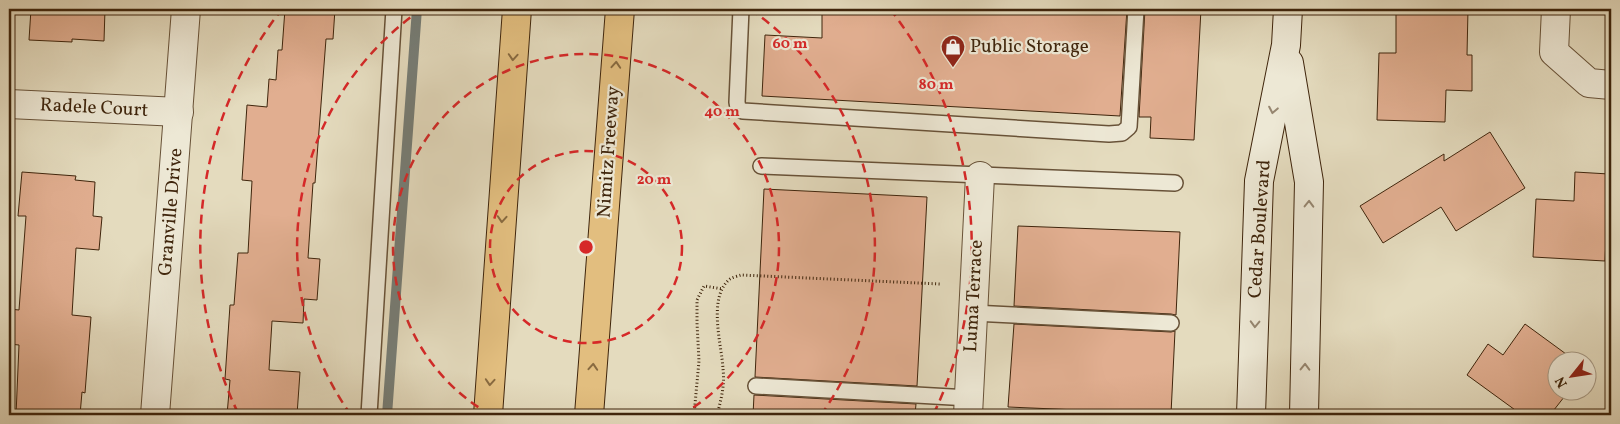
<svg xmlns="http://www.w3.org/2000/svg" width="1620" height="424" viewBox="0 0 1620 424" font-family="Vollkorn,serif">
  <rect width="100%" height="100%" fill="#e4dbbe"/>
  <filter id="stains"><feTurbulence type="fractalNoise" baseFrequency=".004" numOctaves="4"/><feColorMatrix values="0 0 0 0 .2 0 0 0 0 .09 0 0 0 0 .02 0 0 0 .5 -.17"/></filter>
  <radialGradient id="worn" r=".72"><stop offset=".6" stop-color="#630" stop-opacity="0"/><stop offset="1" stop-color="#630" stop-opacity=".3"/></radialGradient>
  <g fill="none" stroke-linecap="round" stroke-linejoin="round">
    <polyline stroke="#767d76" stroke-width="10" points="387,415 417,9"/>
  </g>
  <g fill="#e1ae90" stroke="#3f250c">
    <polygon points="31,9 105,9 104,41 72,39 72,42 29,40"/>
    <polygon points="285,9 335,9 333,39 326,39 315,183 313,183 308,258 320,259 317,300 304,299 303,323 272,321 269,370 300,372 297,415 227,415 230,380 225,379 230,305 234,305 238,253 248,253 252,181 242,180 247,105 267,107 269,79 276,80 278,50 282,50"/>
    <polygon points="822,9 1127,9 1120,116 762,96 765,35 822,38"/>
    <polygon points="1145,9 1201,9 1194,140 1150,138 1151,117 1139,117"/>
    <polygon points="1396,9 1468,9 1467,55 1472,55 1472,91 1446,90 1445,122 1377,120 1379,53 1396,53"/>
    <polygon points="1490,132 1525,188 1456,231 1441,207 1383,243 1360,206 1444,154 1444,161"/>
    <polygon points="22,172 76,176 75,180 95,182 93,216 102,217 99,250 76,248 72,315 91,317 85,393 82,392 80,415 16,415 19,345 9,344 9,309 19,310 26,216 18,216"/>
    <polygon points="1575,172 1609,174 1605,261 1533,257 1536,199 1574,201"/>
    <polygon points="764,189 927,197 917,386 755,377"/>
    <polygon points="1018,226 1180,232 1176,315 1171,314 1014,306"/>
    <polygon points="1014,324 1171,332 1175,331 1171,414 1008,407"/>
    <polygon points="1525,324 1577,362 1558,362 1558,392 1568,392 1550,415 1522,415 1467,375 1488,344 1503,355"/>
    <polygon points="754,395 916,404 915,415 753,415"/>
  </g>
  <g fill="none" stroke-linecap="round" stroke-linejoin="round">
    <defs>
      <g id="lane">
        <polyline points="741,9 737,102 738,108 743,111 1109,134 1122,133 1129,127 1136,9"/>
        <polyline points="761,166 1175,183"/>
        <polyline points="973,313 1171,323"/>
        <polyline points="756,386 969,398"/>
        <polyline points="369,415 394,9"/>
      </g>
      <g id="street">
        <polyline points="1556,9 1554,52 1589,83 1611,85"/>
        <polyline points="9,104 179,112"/>
        <polyline points="155,415 186,9"/>
        <polyline points="968,415 980,176"/>
      </g>
      <g id="secondary">
        <polyline points="1289,63 1309,182 1304,415"/>
        <polyline points="1251,415 1259,181 1286,45 1288,9"/>
      </g>
      <g id="highway">
        <polyline points="488,415 517,9"/>
        <polyline points="589,415 620,9"/>
      </g>
    </defs>
    <use href="#lane" stroke="#685238" stroke-width="18"/>
    <use href="#street" stroke="#685238" stroke-width="30"/>
    <use href="#secondary" stroke="#3f250c" stroke-width="30"/>
    <use href="#highway" stroke="#3f250c" stroke-width="30"/>
    <g stroke="#3f250c" stroke-width="3" stroke-dasharray="1 2.5" stroke-linecap="butt">
      <polyline points="694,415 699,361 697,323 697,300 704,286 723,289"/>
      <path d="M 717,415 C 721,400 725,385 723,369 C 722,346 707,297 730,279 C 733,277 738,276 741,275 L 940,284"/>
    </g>
    <use href="#lane" stroke="#ede8d5" stroke-width="15"/>
    <use href="#street" stroke="#ede8d5" stroke-width="28"/>
    <use href="#secondary" stroke="#ede8d5" stroke-width="28"/>
    <use href="#highway" stroke="#e2be7f" stroke-width="28"/>
  </g>
  <defs><path id="oneway-chevron" d="M-2-3.5L2.5 0L-2 3.5" fill="none" stroke-width="1.6" stroke-linecap="round" stroke-linejoin="round" transform="scale(1.25)"/></defs>
  <g stroke="#886a40">
    <use href="#oneway-chevron" transform="translate(513 57) rotate(94)"/>
    <use href="#oneway-chevron" transform="translate(616 65) rotate(-86)"/>
    <use href="#oneway-chevron" transform="translate(502 219) rotate(94)"/>
    <use href="#oneway-chevron" transform="translate(593 367) rotate(-86)"/>
    <use href="#oneway-chevron" transform="translate(490 382) rotate(94)"/>
  </g>
  <g stroke="#968670">
    <use href="#oneway-chevron" transform="translate(1273 110) rotate(101)"/>
    <use href="#oneway-chevron" transform="translate(1309 204) rotate(-89)"/>
    <use href="#oneway-chevron" transform="translate(1255 324) rotate(92)"/>
    <use href="#oneway-chevron" transform="translate(1305 367) rotate(-89)"/>
  </g>
  <g fill="none" stroke="#d62828" stroke-width="2.5" stroke-dasharray="9 6">
    <circle cx="586" cy="247" r="96"/>
    <path d="M491 415A193 193 0 1 1 681 415"/>
    <path d="M351 415A289 289 0 0 1 422 9M750 9A289 289 0 0 1 821 415"/>
    <path d="M238 413A386 386 0 0 1 282 9M890 9A386 386 0 0 1 934 413"/>
  </g>
  <defs>
    <symbol id="shop-pin" viewBox="-11 -11 22 30"><path d="M0 17L-7.5 6A9.5 9.5 0 1 1 7.5 6Z" fill="#8f2418" stroke="#ede8d5"/><path d="M-5-2.5h2.3a2.7 3.5 0 0 1 5.4 0H5L5.5 6h-11ZM-1.5-2.5h3a1.5 2.3 0 0 0-3 0Z" fill="#fff"/></symbol>
  </defs>
  <g fill-rule="evenodd">
    <use href="#shop-pin" x="939" y="33" width="28" height="38"/>
  </g>
  <g text-anchor="middle" dominant-baseline="central" stroke-width="4.5" stroke-linejoin="round" paint-order="stroke">
    <g font-size="19" fill="#3f250c" stroke="#ede8d5" text-anchor="start">
      <text x="970" y="47">Public Storage</text>
    </g>
    <g font-size="19" fill="#3f250c" stroke="#ede8d5">
      <text transform="translate(94 108) rotate(3)">Radele Court</text>
      <text transform="translate(609 152) rotate(-86)">Nimitz Freeway</text>
      <text transform="translate(171 212) rotate(-85)">Granville Drive</text>
      <text transform="translate(1260 229) rotate(-86)">Cedar Boulevard</text>
      <text transform="translate(974 296) rotate(-87)">Luma Terrace</text>
    </g>
  </g>
  <circle cx="586" cy="247" r="8" fill="#d62828" stroke="#ede8d5" stroke-width="2.5"/>
  <g font-size="15" text-anchor="middle" font-weight="bold" fill="#d62828" stroke="#ede8d5" stroke-width="4.5" stroke-linejoin="round" paint-order="stroke">
    <text x="790" y="48">60 m</text>
    <text x="936" y="89">80 m</text>
    <text x="722" y="116">40 m</text>
    <text x="654" y="184">20 m</text>
  </g>
  <rect width="1620" height="424" fill="none" stroke="#e4dbbe" stroke-width="30"/>
  <rect x="10" y="10" width="1600" height="404" fill="none" stroke="#3f250c" stroke-width="2.5"/>
  <rect x="15" y="15" width="1590" height="394" fill="none" stroke="#3f250c"/>
  <g transform="translate(1572 376) rotate(240)"><circle r="24" fill="#ede8d5" stroke="#a79a85"/>
  <path d="M0-4L9 19L0 12L-9 19Z" fill="#8f2418"/>
  <text y="-8" font-size="14" font-weight="bold" text-anchor="middle" fill="#3f250c">N</text>
  </g>
  <rect width="100%" height="100%" filter="url(#stains)"/>
  <rect width="100%" height="100%" fill="url(#worn)"/>
</svg>
